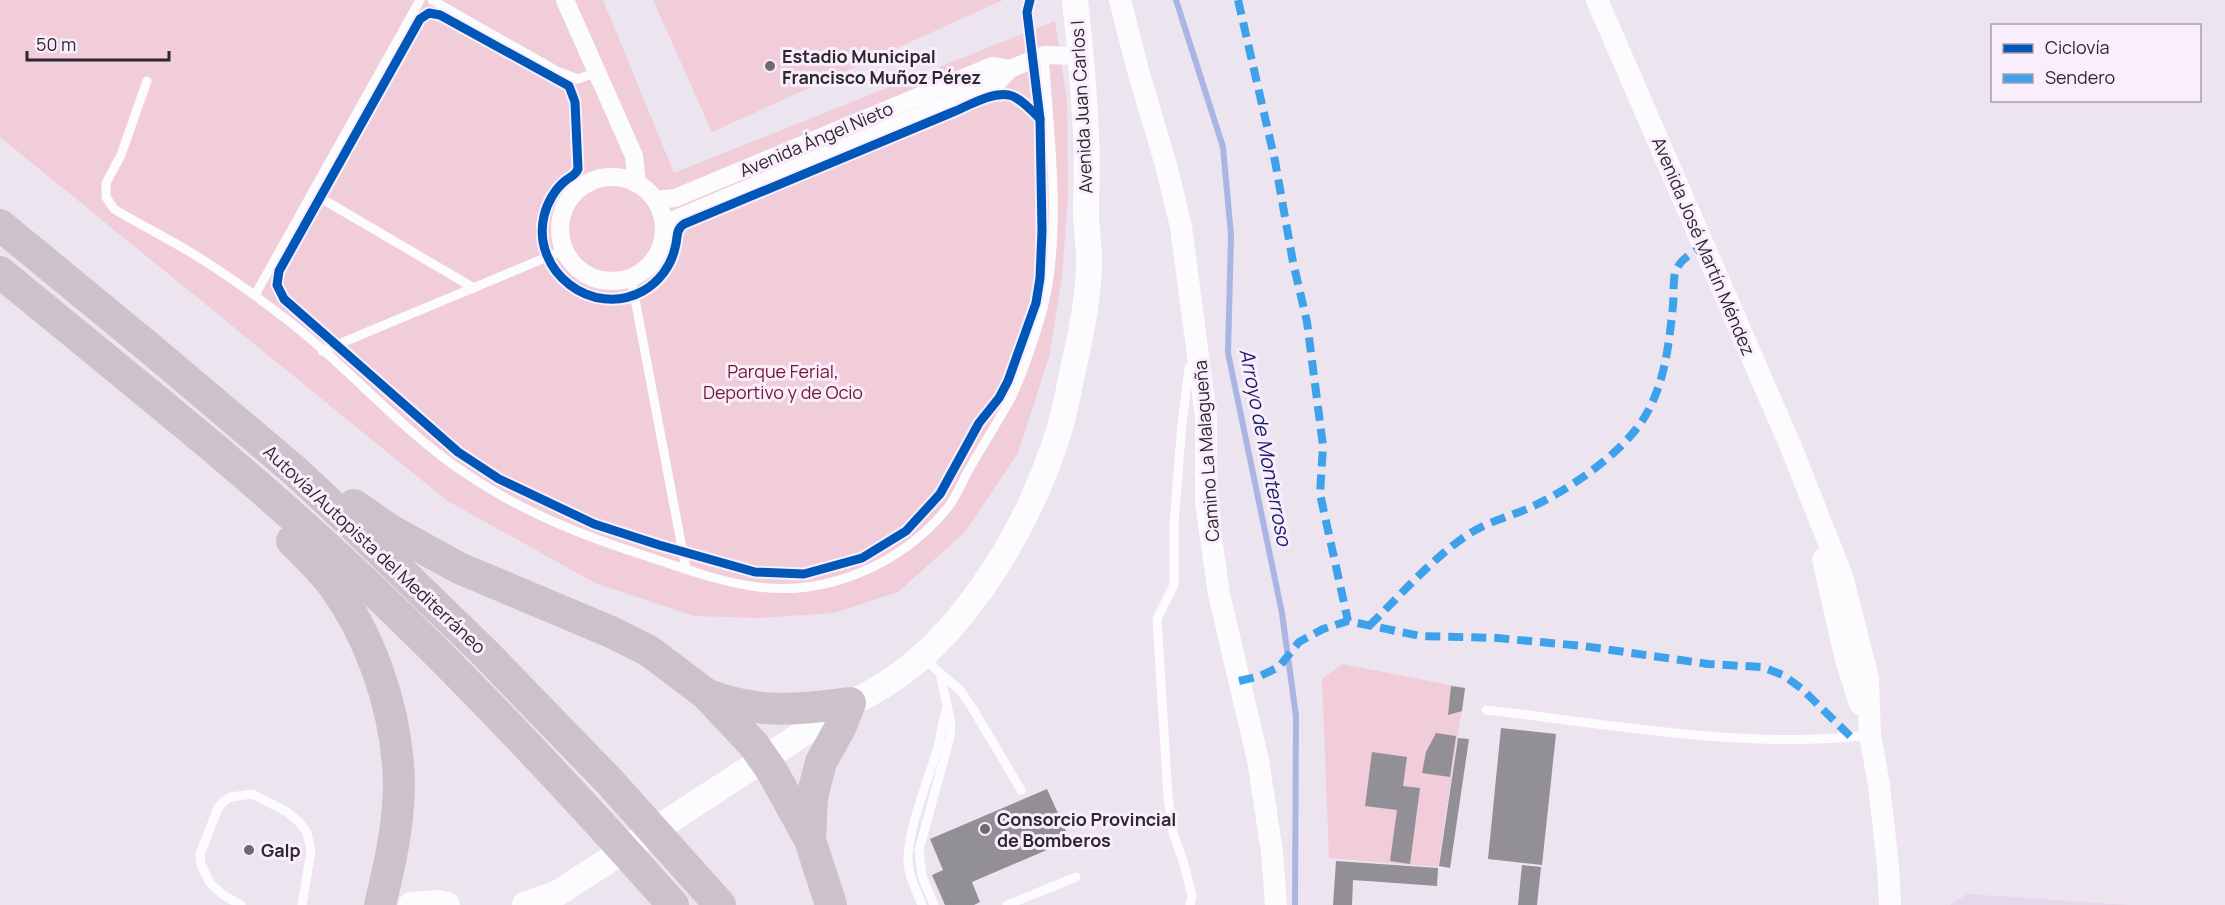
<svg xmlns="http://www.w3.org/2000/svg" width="2225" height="905" viewBox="0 0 2225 905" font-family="Manrope,sans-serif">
  <rect width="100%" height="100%" fill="#ece4ef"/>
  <polygon fill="#e6d8ea" points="1967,894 2129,905 1950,905"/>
  <g fill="#f0cdd8">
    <polygon points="0,0 603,0 674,173 1055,21 1067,100 1068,195 1062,277 1049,357 1018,453 965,532 898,592 834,613 760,618 694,616 595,583 446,500 0,137"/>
    <polygon points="653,0 1003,0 712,132"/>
    <polygon points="1342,664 1465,688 1438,867 1329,858 1322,679"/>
  </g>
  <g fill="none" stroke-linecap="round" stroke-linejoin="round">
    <polyline stroke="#aab5e4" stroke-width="6" points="1176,0 1223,147 1231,235 1228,353 1282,613 1296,716 1295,905"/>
  </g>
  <g fill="#938f97">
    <polygon points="1451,686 1465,688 1462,711 1448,715"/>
    <polygon points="1501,728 1556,734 1542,865 1488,859"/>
    <polygon points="1436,733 1456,736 1450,777 1422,773 1426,752"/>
    <polygon points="1458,738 1469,739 1450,868 1439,866"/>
    <polygon points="1372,752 1407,757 1403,786 1420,788 1410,864 1390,861 1397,810 1365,806"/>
    <polygon points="1047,789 1070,840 972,882 980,902 974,905 945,905 932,875 943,870 930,839"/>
    <polygon points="1336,861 1438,868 1437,886 1353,880 1352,905 1333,905"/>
    <polygon points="1522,865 1541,867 1537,905 1518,905"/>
  </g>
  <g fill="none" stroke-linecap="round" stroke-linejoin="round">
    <g stroke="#fcfbfd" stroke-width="9">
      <polyline points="432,0 557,71 578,79 597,72"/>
      <path d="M 147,81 L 121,155 L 106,183 L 106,197 L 114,209 C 139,224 165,237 190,252 C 223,272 255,295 286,319 C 349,367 401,431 468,475 C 523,512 583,536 646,556 C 682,568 719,582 758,587 C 828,596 900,564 945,511 C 955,500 960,486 967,473 C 981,448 997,423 1011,398 C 1023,373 1041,321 1046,295 C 1061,218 1049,132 1044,55"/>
      <polyline points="312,193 474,288"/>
      <polyline points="631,278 686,569"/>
      <polyline points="255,295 420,0"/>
      <polyline points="322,351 564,250"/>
      <polyline points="922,657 940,673 951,724 950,737 919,850 922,876 934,905"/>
      <polyline points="940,673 960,690 973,709 1021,790"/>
      <path d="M 1486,710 C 1608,724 1747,750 1869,735"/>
      <polyline points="241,905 223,895 210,883 201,864 200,854 218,808 224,801 231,797 252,794 287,812 298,821 307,833 311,851 302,905"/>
      <path d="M 922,905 C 916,890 907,873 908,857 C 909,826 928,781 937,750 C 941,737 942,723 946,710"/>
      <polyline points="1007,905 1076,877"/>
      <polyline points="1190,905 1192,896 1184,864 1173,832 1168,798 1157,619 1174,585 1174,523 1182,424 1189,368 1195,364"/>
    </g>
    <g stroke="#fcfbfd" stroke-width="18">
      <polyline points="565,0 634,156 637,183"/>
      <circle cx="612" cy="229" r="52"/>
      <polyline points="656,200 675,198 992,66 1010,69"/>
      <polyline points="664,224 997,83 1010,69 1044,55 1081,56"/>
    </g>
    <g stroke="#fcfbfd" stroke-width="22">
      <polyline points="1120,0 1137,67 1166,165 1181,227 1206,416 1206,503 1219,594 1258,760 1272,852 1276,905"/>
      <polyline points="1597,0 1791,447 1842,576 1868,678 1870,735 1879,785 1888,866 1890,905"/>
      <polyline points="1823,559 1846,660 1860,704"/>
    </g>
    <g stroke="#fcfbfd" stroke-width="26">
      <polyline points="411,905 438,903 447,905"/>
      <path d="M 525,905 L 558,893 L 850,703 C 954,659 1026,534 1059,431 C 1065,411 1069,390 1073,369 C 1081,336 1088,301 1089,266 C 1090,248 1086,230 1086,212 C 1086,187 1088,161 1086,135 C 1084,90 1080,45 1075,0"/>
    </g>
    <g stroke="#cec2ca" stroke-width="32">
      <polyline points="0,225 152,350 295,471 358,530 485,653 610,782 720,905"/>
      <path d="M 0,272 C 111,364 225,453 331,551 C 452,662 564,782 673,905"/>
      <polyline points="354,505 390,530 459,568 611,632 649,651 706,694 754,745 772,771 810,840 831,905"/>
      <path d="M 292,541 C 306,555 321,569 333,585 C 370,636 393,702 398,764 C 402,811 391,860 380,905"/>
      <path d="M 708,695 C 759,714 796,710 850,703 L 840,728 L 821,762 L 812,797 L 810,839"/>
    </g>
    <g stroke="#3ea2eb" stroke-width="8" stroke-dasharray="15 8" stroke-linecap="butt">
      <polyline points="1238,0 1275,161 1293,262 1307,322 1323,446 1320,494 1348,621"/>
      <path d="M 1369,626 C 1401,595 1432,558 1469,534 C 1487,522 1508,517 1527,509 C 1566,492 1622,454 1644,418 C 1665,384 1669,344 1673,305 C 1674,295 1673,282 1675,273 C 1679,259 1693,253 1704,245"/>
      <polyline points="1239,681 1260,676 1279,667 1299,642 1323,629 1348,621 1420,636 1497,638 1583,646 1708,664 1762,667 1783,675 1801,688 1851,737"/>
    </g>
    <defs>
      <g id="cycleway">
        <polyline points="1030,0 1027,12 1040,119"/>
        <path d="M 429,13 L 440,15 L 569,86 L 575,102 L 578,169 C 575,176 571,176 565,181 C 555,189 547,203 544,216 C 531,271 592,319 643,291 C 659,282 671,266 675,248 C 678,239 675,230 684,224 L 953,112 C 970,105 991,92 1009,95 C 1021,98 1032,111 1040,119 L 1042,231 L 1040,278 L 1036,303 L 1008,381 L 999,398 L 979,423 L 940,494 L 906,531 L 862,558 L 804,574 L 755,572 L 659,545 L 594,524 L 499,479 L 458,452 L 284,299 L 277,285 L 279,271 L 420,19 Z"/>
      </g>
    </defs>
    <use href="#cycleway" stroke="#faeefd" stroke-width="13"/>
    <use href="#cycleway" stroke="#0057b8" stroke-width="9"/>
  </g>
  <g fill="#706972" stroke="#faeefd" stroke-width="2">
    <circle cx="770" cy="66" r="6"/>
    <circle cx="985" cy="829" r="6"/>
    <circle cx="249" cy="850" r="6"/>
  </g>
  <g text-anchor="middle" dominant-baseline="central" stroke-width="6" stroke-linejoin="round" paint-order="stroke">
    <g font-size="18" font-weight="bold" fill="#2d272e" stroke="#faeefd" text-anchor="start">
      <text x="782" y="56">Estadio Municipal<tspan x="782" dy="21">Francisco Muñoz Pérez</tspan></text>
      <text x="997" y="819">Consorcio Provincial<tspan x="997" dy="21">de Bomberos</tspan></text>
      <text x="261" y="850">Galp</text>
    </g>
    <g font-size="18" fill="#2d272e" stroke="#faeefd">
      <text transform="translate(1081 107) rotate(-93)">Avenida Juan Carlos I</text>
      <text transform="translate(816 139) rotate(-23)">Avenida Ángel Nieto</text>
      <text transform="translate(1704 246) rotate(67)">Avenida José Martín Méndez</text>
      <text transform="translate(1206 451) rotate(-94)">Camino La Malagueña</text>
      <text transform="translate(375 549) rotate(43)">Autovía/Autopista del Mediterráneo</text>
    </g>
    <g font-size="18" fill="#721734" stroke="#faeefd">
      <text x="783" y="371">Parque Ferial,<tspan x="783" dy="21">Deportivo y de Ocio</tspan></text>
    </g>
    <g font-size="20" font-style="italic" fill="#171f68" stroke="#faeefd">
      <text transform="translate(1266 447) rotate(79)">Arroyo de Monterroso</text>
    </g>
  </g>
  <rect x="1991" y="24" width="210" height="78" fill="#faeefd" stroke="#a89eaa" stroke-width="1.5"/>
  <rect x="2003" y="44" width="30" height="9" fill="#0057b8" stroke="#a89eaa" stroke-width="1.5"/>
  <text x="2045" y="54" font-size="18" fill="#2d272e">Ciclovía</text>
  <rect x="2003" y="74" width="30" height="9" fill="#3ea2eb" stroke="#a89eaa" stroke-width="1.5"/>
  <text x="2045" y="84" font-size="18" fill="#2d272e">Sendero</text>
  <path d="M27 51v9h142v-9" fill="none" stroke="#2d272e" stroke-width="3"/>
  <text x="36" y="51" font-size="18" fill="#2d272e" stroke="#faeefd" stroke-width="4.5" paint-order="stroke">50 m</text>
</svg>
